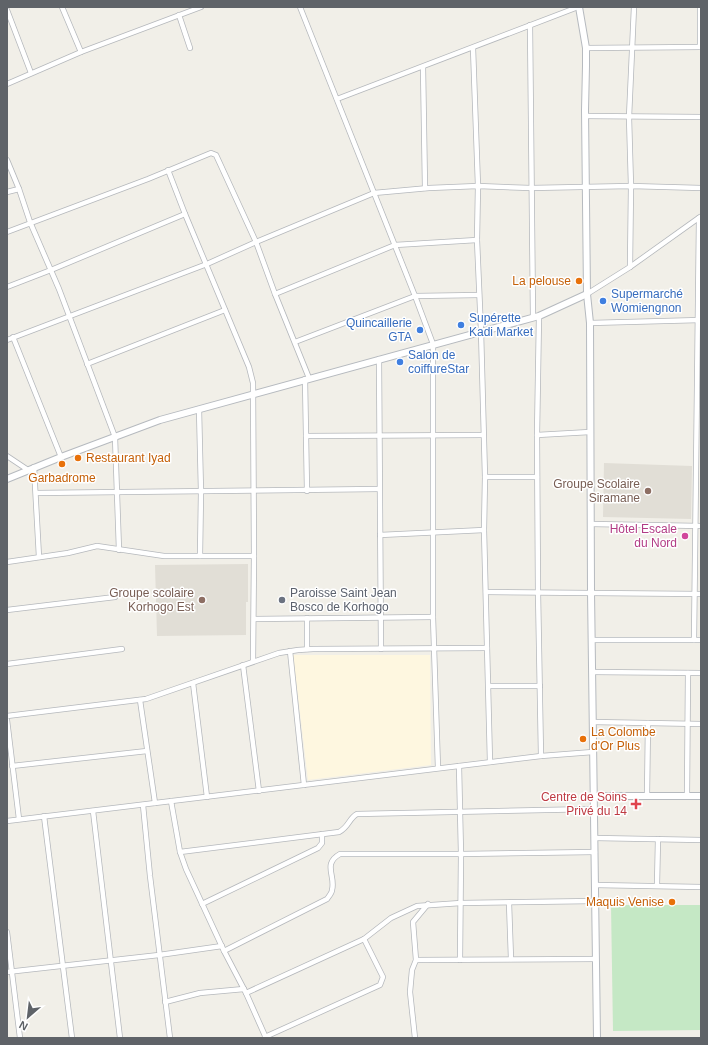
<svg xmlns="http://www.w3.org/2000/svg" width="708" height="1045" viewBox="0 0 708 1045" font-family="Arial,sans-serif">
  <rect width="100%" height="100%" fill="#f1efe8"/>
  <polygon fill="#fef7e0" points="293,655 430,655 431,765 308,780"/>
  <g fill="#e1ded6">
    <polygon points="604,463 692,466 691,519 603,517"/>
    <polygon points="248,564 248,602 246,602 246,635 157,636 155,565"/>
  </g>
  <polygon fill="#c5e8c5" points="611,905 701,905 701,1030 613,1031"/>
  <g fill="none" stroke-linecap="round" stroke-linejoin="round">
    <defs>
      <g id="street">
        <polyline points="62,7 81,52"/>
        <polyline points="300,7 415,296 433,344 433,617 438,768"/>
        <polyline points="7,10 31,73"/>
        <polyline points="179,15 190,48"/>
        <polyline points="530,25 533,317"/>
        <polyline points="700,47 700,7"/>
        <polyline points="473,48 478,186 477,240 481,331 485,477 484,530 490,762"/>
        <polyline points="586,48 701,47"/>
        <polyline points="423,67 425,188"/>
        <polyline points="7,84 81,52 201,7"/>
        <polyline points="337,99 578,7"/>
        <polyline points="585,116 701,117"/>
        <polyline points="7,160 19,189 30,222 59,289 115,437 119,550"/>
        <polyline points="168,170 185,214 249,367 253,383 254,556 253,661"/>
        <polyline points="7,192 19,189"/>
        <polyline points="7,232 148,179 211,153 216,155 256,242 275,294 309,378"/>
        <polyline points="630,267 631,186 629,117 634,7"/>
        <polyline points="7,287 51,270 185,214"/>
        <polyline points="275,294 395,245 477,240"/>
        <polyline points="587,294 630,267 700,217"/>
        <polyline points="539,316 537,435 538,592 541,756"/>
        <polyline points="590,323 701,320"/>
        <polyline points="13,337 61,457"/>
        <polyline points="7,340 207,264 256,242 374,193 429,188 478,186 531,188 631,186 701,188"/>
        <polyline points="295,342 415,296 479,295"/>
        <polyline points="379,359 381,649"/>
        <polyline points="87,364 225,310"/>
        <polyline points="305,379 307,491"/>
        <polyline points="199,409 201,492 200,556"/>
        <polyline points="537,435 590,432"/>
        <polyline points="306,436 483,435"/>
        <polyline points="7,456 28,470"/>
        <polyline points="34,467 39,557"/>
        <polyline points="485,477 537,477"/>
        <polyline points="36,493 379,489"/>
        <polyline points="591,524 701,526"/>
        <polyline points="380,535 484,530"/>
        <polyline points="7,562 68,553 97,546 164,556 254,556"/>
        <polyline points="486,592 701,594"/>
        <polyline points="7,610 115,597"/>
        <polyline points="254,619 433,617"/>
        <polyline points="592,640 701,640"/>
        <polyline points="694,640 699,218"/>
        <polyline points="307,649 307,618"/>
        <polyline points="290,651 304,785"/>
        <polyline points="7,664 122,649"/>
        <polyline points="243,665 259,791"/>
        <polyline points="592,672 701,673"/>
        <polyline points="193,683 207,797"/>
        <polyline points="489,686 540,686"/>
        <polyline points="140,700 155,803"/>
        <polyline points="7,716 146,699 279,653 298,650 313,649 487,648"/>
        <polyline points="7,720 19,819"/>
        <polyline points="593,722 701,724"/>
        <polyline points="12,766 147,751"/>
        <polyline points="459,766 461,854 460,960"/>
        <polyline points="647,796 648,723"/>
        <polyline points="687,796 688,673"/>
        <polyline points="171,801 180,852 186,869 224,951 246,993 266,1038"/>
        <polyline points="143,805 150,876 170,1038"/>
        <polyline points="93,811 120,1038"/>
        <polyline points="44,816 72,1038"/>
        <polyline points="7,821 541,756 593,752"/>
        <polyline points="595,838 701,840"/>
        <path d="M 180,852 L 339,832 C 349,827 349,818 357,814 L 594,809"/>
        <polyline points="595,885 701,887"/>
        <polyline points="657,885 658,839"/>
        <polyline points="509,903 511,959"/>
        <polyline points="202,904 318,848 322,843 322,834"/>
        <polyline points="7,932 20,1038"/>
        <path d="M 224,951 L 327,899 C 329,896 332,893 332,890 C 336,876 322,864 340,854 L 461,854 L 595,852"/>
        <polyline points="416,960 596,959"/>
        <polyline points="7,972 159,955 222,946"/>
        <polyline points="246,993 364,939 391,918 417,906 461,903 595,901"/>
        <polyline points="165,1002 200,993 244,989"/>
        <polyline points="265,1037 380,985 383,977 364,939"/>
        <polyline points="415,1038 410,992 412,970 416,960 413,922 428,904"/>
      </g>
      <g id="secondary">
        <polyline points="579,7 586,48 586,66 585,110 587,294 590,323 591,592 597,1038"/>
        <polyline points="7,479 61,457 160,420 539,316 587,294"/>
        <polyline points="594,796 701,796"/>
      </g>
    </defs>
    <use href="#street" stroke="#b5b8bc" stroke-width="6"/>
    <use href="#secondary" stroke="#b6babf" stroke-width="8"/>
    <use href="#street" stroke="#fff" stroke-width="4.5"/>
    <use href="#secondary" stroke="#fff" stroke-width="6"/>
  </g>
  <g fill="#e8710a" stroke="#fff" stroke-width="1.5">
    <circle cx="579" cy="281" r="4"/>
    <circle cx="78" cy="458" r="4"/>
    <circle cx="62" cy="464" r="4"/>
    <circle cx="583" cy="739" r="4"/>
    <circle cx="672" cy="902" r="4"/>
  </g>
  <g fill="#3f7fe0" stroke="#fff" stroke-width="1.5">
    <circle cx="603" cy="301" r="4"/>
    <circle cx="461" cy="325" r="4"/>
    <circle cx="420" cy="330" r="4"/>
    <circle cx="400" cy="362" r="4"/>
  </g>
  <g fill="#8d6e63" stroke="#fff" stroke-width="1.5">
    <circle cx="648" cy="491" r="4"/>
    <circle cx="202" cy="600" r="4"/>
  </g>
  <circle fill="#d1479c" stroke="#fff" stroke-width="1.5" cx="685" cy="536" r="4"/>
  <circle fill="#6b7280" stroke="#fff" stroke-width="1.5" cx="282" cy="600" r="4"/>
  <path fill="#e0444e" stroke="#fff" stroke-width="1.5" d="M634 798h4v4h4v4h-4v4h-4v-4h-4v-4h4z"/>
  <g text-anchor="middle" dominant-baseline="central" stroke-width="3" stroke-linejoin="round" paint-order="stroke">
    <g font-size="12" fill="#c56008" stroke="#fff" text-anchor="end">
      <text x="571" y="281">La pelouse</text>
      <text x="86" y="458" text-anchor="start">Restaurant Iyad</text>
      <text x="62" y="478" text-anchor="middle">Garbadrome</text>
      <text x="591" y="732" text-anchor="start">La Colombe<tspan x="591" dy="14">d'Or Plus</tspan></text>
      <text x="664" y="902">Maquis Venise</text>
    </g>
    <g font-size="12" fill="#366cbe" stroke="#fff" text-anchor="start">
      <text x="611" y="294">Supermarché<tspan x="611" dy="14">Womiengnon</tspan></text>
      <text x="469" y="318">Supérette<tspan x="469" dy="14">Kadi Market</tspan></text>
      <text x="412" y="323" text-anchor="end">Quincaillerie<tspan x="412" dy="14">GTA</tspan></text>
      <text x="408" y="355">Salon de<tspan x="408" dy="14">coiffureStar</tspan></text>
    </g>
    <g font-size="12" fill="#785e54" stroke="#fff" text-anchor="end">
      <text x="640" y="484">Groupe Scolaire<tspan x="640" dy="14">Siramane</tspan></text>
      <text x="194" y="593">Groupe scolaire<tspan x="194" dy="14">Korhogo Est</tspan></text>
    </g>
    <g font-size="12" fill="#b23c85" stroke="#fff" text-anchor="end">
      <text x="677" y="529">Hôtel Escale<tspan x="677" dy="14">du Nord</tspan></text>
    </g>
    <g font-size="12" fill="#5b616d" stroke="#fff" text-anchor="start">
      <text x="290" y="593">Paroisse Saint Jean<tspan x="290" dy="14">Bosco de Korhogo</tspan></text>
    </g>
    <g font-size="12" fill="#be3a42" stroke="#fff" text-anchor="end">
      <text x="627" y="797">Centre de Soins<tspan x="627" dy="14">Privé du 14</tspan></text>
    </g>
  </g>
  <rect width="708" height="1045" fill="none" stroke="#5f6368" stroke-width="16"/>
  <g transform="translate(28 1017) rotate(208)" stroke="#ffffff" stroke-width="3" paint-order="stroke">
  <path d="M0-3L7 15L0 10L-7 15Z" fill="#5f6368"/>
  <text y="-6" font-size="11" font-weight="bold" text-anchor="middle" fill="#5f6368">N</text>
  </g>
</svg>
